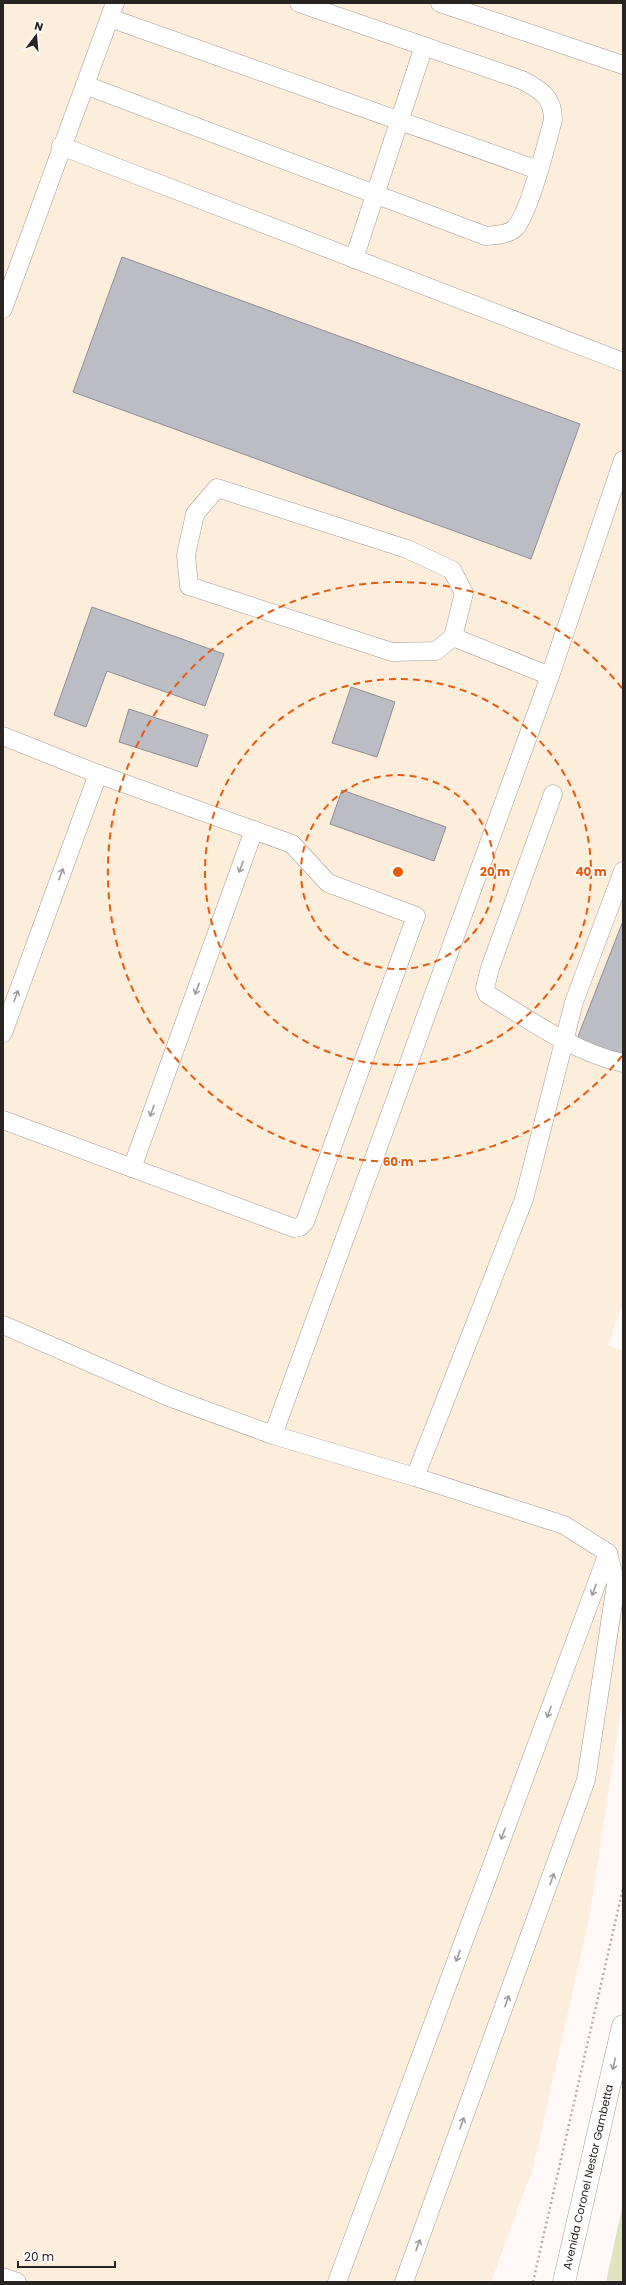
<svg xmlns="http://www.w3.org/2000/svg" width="626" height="2285" viewBox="0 0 626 2285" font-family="Poppins,sans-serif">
  <rect width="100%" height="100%" fill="#fef9f6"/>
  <polygon fill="#fceeda" points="3,3 623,3 623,1304 608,1345 623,1351 623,1697 589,1919 533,2168 491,2282 3,2282"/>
  <polygon fill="#dfe3be" points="623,2203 623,2282 606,2282"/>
  <g fill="#bcbcc5" stroke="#8e8e97">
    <polygon points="122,257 580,424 531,559 73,392"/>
    <polygon points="92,607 224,654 205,706 107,671 86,727 54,715"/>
    <polygon points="351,687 395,702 377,757 332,743"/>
    <polygon points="129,709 208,735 197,767 119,742"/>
    <polygon points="342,790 446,827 434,861 330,824"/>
    <polygon points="623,921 623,1057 577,1039"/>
  </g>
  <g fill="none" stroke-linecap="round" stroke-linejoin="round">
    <defs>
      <g id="lane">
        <polyline points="440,3 623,65"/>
        <polyline points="110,18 538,170"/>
        <path d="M 85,85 L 486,236 C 494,235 509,235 515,228 C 529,214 547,142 553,120 C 553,97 541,90 522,80 L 299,3"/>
        <polyline points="61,146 623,362"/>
        <polyline points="354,259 424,46"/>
        <polyline points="3,309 115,3"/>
        <polygon points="217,488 407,549 452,570 464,593 453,637 436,651 392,652 189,586 186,555 195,514"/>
        <polyline points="453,637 550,676"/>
        <polyline points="3,736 98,774 292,844 328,883 416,916 305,1222 300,1227 294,1228 3,1120"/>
        <path d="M 553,794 L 490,968 L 485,988 L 487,994 C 530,1020 573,1052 623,1063"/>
        <polyline points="3,1033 98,774"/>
        <polyline points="132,1168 254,830"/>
        <polyline points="3,1325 169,1397 273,1435 415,1477 564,1525 608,1553 616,1584 586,1780 404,2282"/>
        <polyline points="273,1435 550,676 623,460"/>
        <polyline points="415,1477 524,1199 574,1002 623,871"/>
        <polyline points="3,2277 17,2282"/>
        <polyline points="337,2282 608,1553"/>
      </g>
      <polyline id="highway" points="564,2282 623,2026"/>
    </defs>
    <use href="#lane" stroke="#a39a96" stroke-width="19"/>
    <use href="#highway" stroke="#a39a96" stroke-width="23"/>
    <polyline stroke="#b6b1af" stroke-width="2.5" stroke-dasharray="2 3" stroke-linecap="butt" points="533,2282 623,1888"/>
    <use href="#lane" stroke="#fff" stroke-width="18"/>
    <use href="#highway" stroke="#fff" stroke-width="22"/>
  </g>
  <defs><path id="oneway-shaft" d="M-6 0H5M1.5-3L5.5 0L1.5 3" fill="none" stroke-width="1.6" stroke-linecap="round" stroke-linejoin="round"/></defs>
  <g stroke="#9e9c9c">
    <use href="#oneway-shaft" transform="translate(241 867) rotate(110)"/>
    <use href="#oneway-shaft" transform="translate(61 874) rotate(-70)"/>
    <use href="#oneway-shaft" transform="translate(197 989) rotate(110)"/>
    <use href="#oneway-shaft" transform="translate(16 996) rotate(-70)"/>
    <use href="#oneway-shaft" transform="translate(152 1111) rotate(110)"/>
    <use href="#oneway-shaft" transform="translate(594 1590) rotate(110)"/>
    <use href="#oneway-shaft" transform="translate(549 1712) rotate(110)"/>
    <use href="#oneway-shaft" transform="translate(503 1834) rotate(110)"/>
    <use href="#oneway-shaft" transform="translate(552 1879) rotate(-70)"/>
    <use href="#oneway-shaft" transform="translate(458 1956) rotate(110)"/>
    <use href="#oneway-shaft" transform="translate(507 2001) rotate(-70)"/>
    <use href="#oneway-shaft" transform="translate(614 2064) rotate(103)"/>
    <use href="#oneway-shaft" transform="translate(462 2123) rotate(-70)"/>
    <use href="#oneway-shaft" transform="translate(418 2245) rotate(-70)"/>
  </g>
  <g fill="none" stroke="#e8590c" stroke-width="2" stroke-dasharray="7 5">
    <circle cx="398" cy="872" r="97"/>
    <circle cx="398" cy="872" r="193"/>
    <path d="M622 1056A290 290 0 1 1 622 688"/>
  </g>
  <g text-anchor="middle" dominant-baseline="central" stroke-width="3" stroke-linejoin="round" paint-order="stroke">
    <g font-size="11" fill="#282422" stroke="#fff">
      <text transform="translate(588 2177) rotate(-77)">Avenida Coronel Nestor Gambetta</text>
    </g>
  </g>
  <circle cx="398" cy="872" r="6" fill="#e8590c" stroke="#fff" stroke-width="2"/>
  <g font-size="12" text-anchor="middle" font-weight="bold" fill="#e8590c" stroke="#fff" stroke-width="3" stroke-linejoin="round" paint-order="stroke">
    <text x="495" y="876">20 m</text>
    <text x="591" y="876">40 m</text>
    <text x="398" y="1166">60 m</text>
  </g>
  <rect width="626" height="2285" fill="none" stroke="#282422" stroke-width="8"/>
  <g transform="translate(36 36) rotate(16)" stroke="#ffffff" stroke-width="3" paint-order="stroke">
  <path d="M0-3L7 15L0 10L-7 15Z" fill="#282422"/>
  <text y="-6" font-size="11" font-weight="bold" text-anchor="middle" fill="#282422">N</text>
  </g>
  <path d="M18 2261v6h97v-6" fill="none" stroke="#282422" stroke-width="2"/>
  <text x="24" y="2261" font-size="12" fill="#282422" stroke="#ffffff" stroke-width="3" paint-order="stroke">20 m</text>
</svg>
